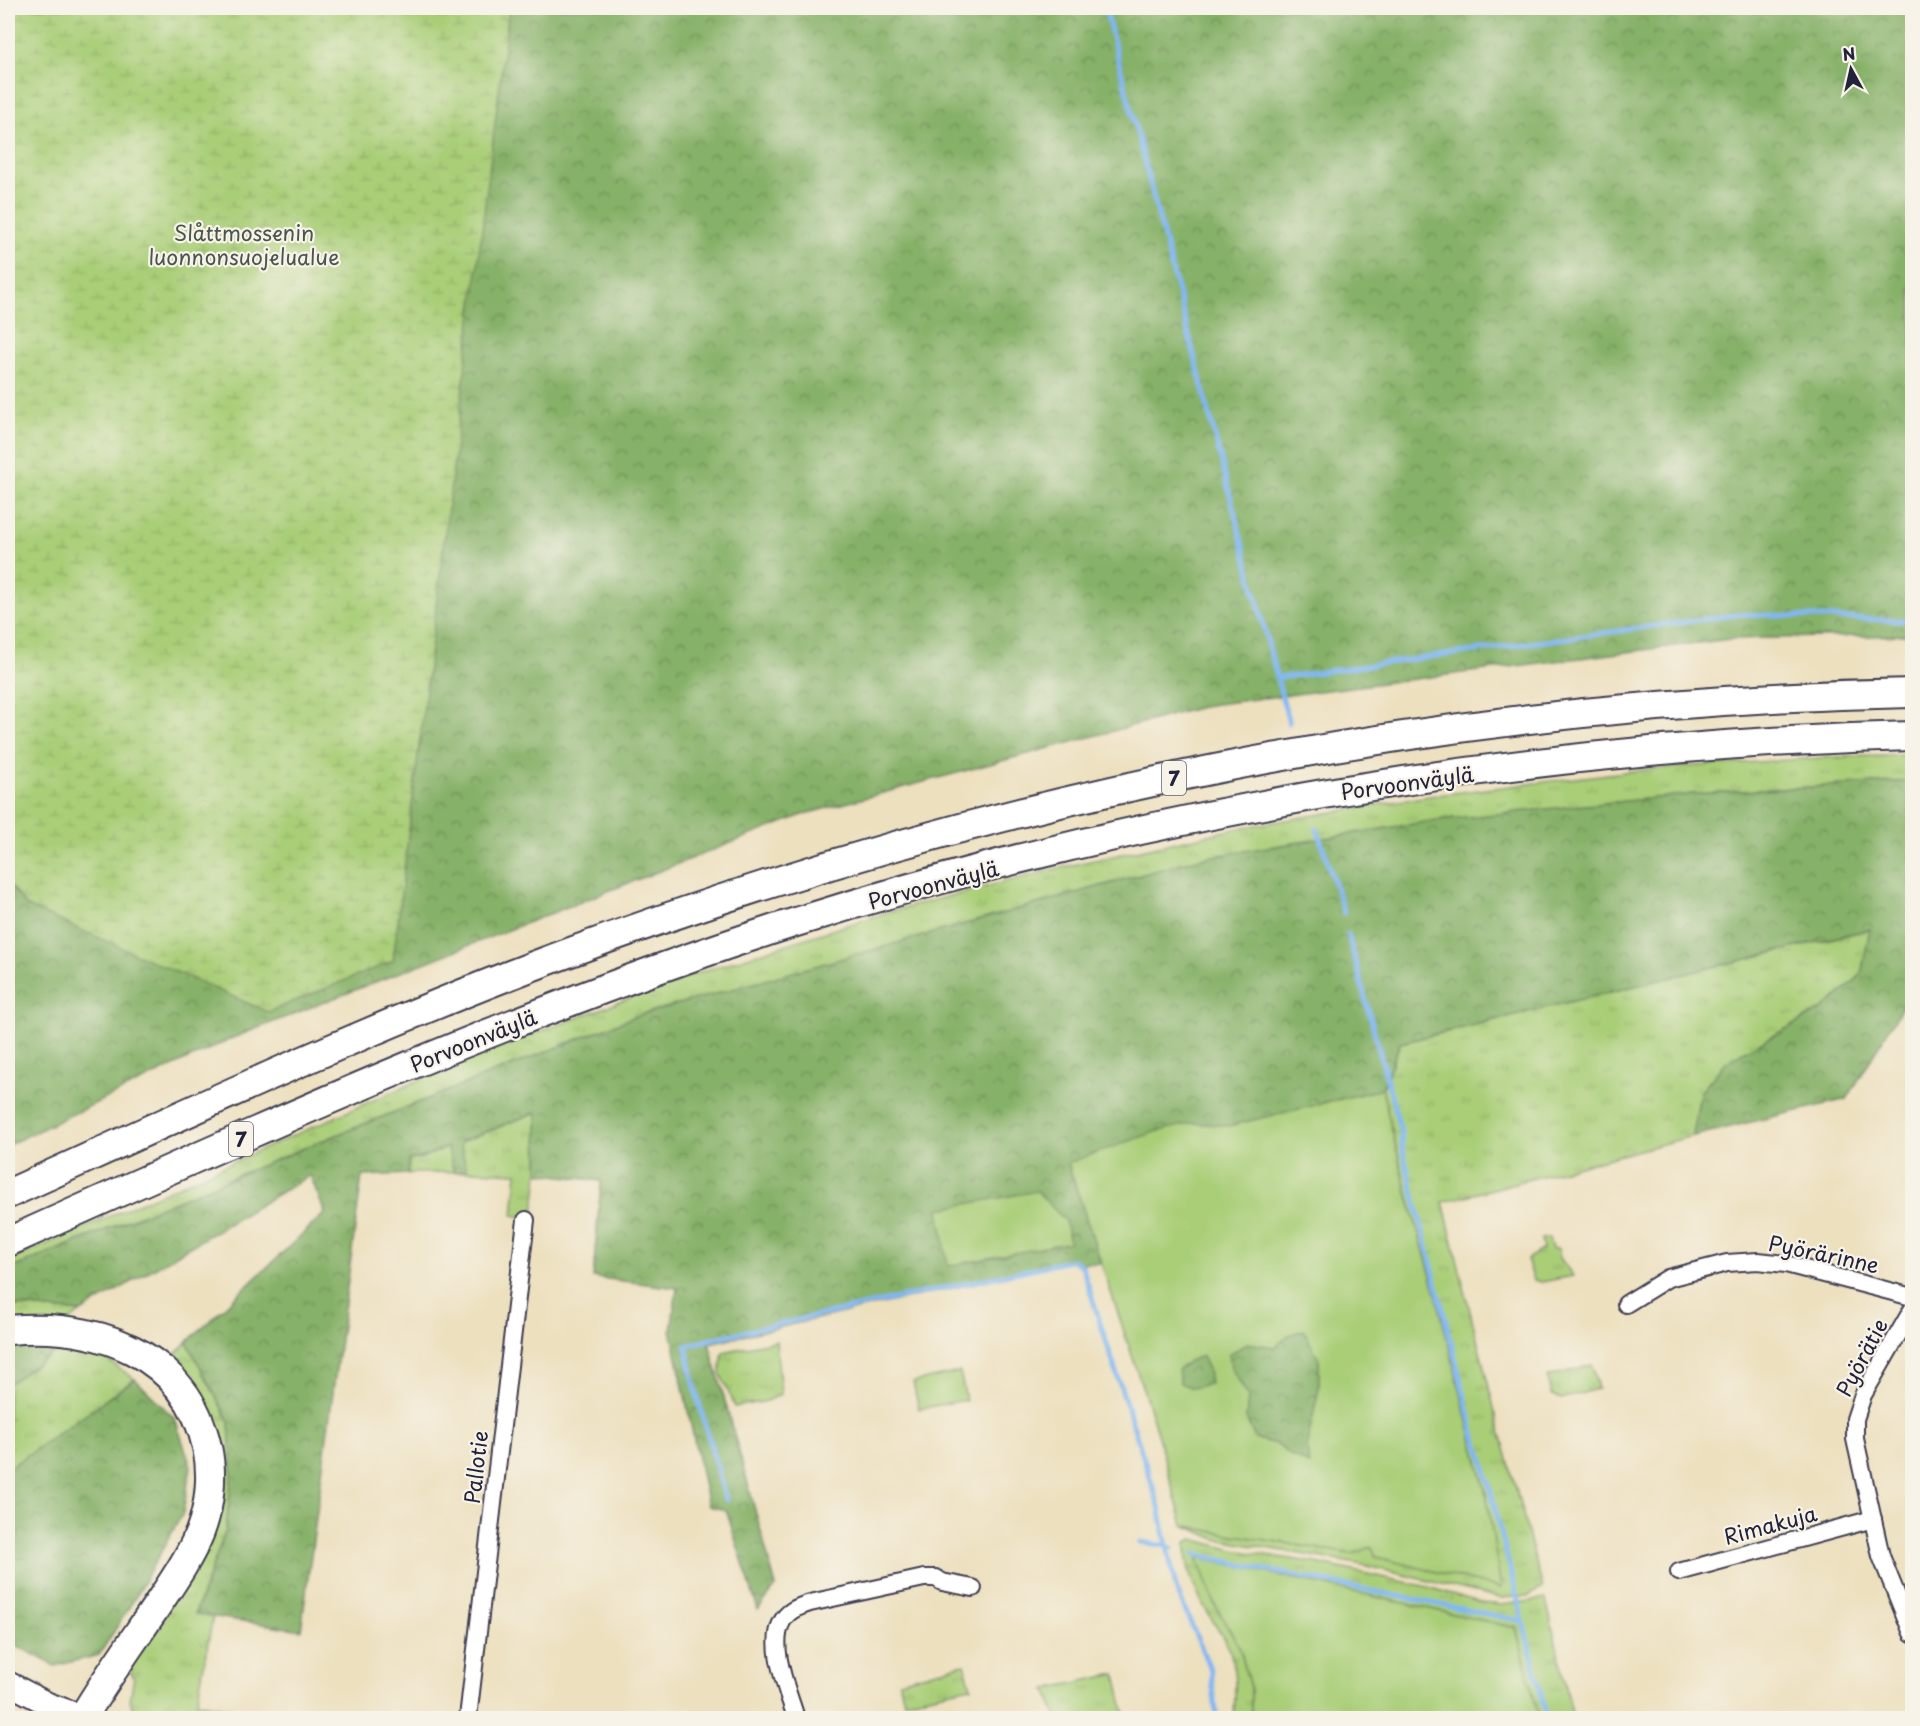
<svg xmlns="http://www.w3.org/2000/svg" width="1920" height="1726" viewBox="0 0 1920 1726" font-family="'Playpen Sans',sans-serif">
  <defs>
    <pattern id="grass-tufts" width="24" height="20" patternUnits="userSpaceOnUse" patternTransform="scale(1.5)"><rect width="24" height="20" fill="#a9ce77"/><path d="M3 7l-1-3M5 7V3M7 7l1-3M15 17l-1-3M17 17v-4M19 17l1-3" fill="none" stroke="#91b168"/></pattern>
    <pattern id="forest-crowns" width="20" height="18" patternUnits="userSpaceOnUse" patternTransform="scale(1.5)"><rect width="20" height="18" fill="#86b168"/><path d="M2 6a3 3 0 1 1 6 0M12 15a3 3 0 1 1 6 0" fill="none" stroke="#6d9057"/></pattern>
    <pattern id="wetland-marsh" width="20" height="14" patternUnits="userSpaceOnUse" patternTransform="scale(1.5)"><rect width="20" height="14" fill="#a9ce77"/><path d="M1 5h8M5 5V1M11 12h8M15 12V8" fill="none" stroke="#91b168"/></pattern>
  </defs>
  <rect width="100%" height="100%" fill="#f7f3e8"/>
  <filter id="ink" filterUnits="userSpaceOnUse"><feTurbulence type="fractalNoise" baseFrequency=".0167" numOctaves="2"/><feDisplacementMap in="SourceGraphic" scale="12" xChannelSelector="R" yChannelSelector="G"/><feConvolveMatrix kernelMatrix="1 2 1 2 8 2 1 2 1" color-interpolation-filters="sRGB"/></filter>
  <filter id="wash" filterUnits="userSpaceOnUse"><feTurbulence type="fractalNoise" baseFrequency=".008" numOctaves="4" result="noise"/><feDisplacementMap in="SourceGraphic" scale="24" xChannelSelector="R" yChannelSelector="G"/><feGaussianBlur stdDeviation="1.35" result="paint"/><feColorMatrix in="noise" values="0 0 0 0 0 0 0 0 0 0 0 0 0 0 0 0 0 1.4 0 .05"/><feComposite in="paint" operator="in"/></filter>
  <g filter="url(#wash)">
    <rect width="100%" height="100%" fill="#ede0bf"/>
    <g fill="url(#grass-tufts)" stroke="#667859" stroke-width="1.5">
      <polygon points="1912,755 1912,781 1694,794 1201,858 636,1017 319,1142 8,1270 8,1261 467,1059 694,974 888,912 1059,868 1244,827 1429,796 1649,769 1836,757"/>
      <polygon points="1871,929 1861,975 1823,1009 1743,1052 1724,1065 1700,1093 1693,1136 1443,1202 1494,1408 1543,1588 1528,1596 1500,1598 1363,1565 1216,1539 1183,1525 1210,1531 1352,1554 1435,1290 1406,1189 1382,1089 1400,1043"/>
      <polygon points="537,1112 538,1173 533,1219 513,1215 517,1173 475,1171 370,1175 370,1167 421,1158"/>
      <polygon points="1549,1238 1552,1249 1558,1249 1560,1258 1573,1276 1542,1282 1534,1280 1527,1259 1543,1249 1541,1239"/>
      <polygon points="8,1305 81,1312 67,1323 8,1323"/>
      <polygon points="776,1341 781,1394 767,1401 735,1407 720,1373 723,1352"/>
      <polygon points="187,1342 229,1422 232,1472 226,1530 195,1613 213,1616 197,1702 235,1709 231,1718 199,1718 136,1709 132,1707 130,1700 134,1677 128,1670 176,1589 210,1427 174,1356"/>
      <polygon points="61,1347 101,1356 135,1379 8,1469 8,1384"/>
      <polygon points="1592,1365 1598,1389 1561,1399 1551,1394 1547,1377"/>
      <path d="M 1193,1539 L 1233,1550 L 1316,1563 L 1428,1587 L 1482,1603 L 1502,1605 L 1546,1599 L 1573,1718 L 1539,1718 L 1516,1628 L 1215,1605 L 1240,1648 L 1251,1691 L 1251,1718 L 1234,1718 C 1235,1695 1237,1671 1229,1648 C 1210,1615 1184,1583 1186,1542 Z"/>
      <polygon points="964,1664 971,1687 904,1701 899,1681"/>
      <polygon points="1116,1674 1125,1716 1113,1718 1057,1718 1046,1689"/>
    </g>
    <g fill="url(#forest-crowns)" stroke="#546a52" stroke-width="1.5">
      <polygon points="8,8 1912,8 1912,635 1730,639 1209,705 805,814 230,1039 8,1145"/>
      <polygon points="1912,781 1912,973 1910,994 1847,1099 1693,1136 1700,1093 1724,1064 1743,1052 1823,1009 1861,975 1870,929 1400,1043 1382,1089 1229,1126 1193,1123 1068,1163 1101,1264 1068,1262 709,1343 776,1586 758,1610 726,1510 708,1506 671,1330 677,1288 593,1277 601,1181 538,1173 537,1112 460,1142 467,1171 454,1172 447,1147 421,1158 409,1160 408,1174 362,1176 301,1630 195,1614 226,1530 232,1472 229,1422 187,1342 325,1213 310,1175 81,1312 8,1305 8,1270 319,1142 636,1016 1201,858 1437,820 1694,794"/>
      <polygon points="1304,1330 1319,1359 1319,1388 1307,1444 1310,1464 1290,1455 1276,1444 1255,1439 1246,1418 1248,1396 1231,1368 1229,1354 1248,1343 1275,1347 1289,1335"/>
      <polygon points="17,1347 61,1347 8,1384 8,1348"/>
      <polygon points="1202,1355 1208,1369 1210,1384 1192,1388 1179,1383 1178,1370 1189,1361"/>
      <polygon points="135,1379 175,1419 191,1466 183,1513 133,1601 99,1655 55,1666 8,1641 8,1469"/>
    </g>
    <polygon fill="url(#wetland-marsh)" stroke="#667859" stroke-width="1.5" points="8,8 509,8 393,961 268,1012 26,906 8,883"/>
    <g fill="#a9ce77" stroke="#667859" stroke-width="1.5" fill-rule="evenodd">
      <path d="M 1382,1089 L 1406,1189 L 1435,1290 L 1487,1498 L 1501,1588 L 1376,1557 L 1372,1547 L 1352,1554 L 1210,1531 L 1183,1525 L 1153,1419 L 1068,1163 L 1155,1132 L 1193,1123 L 1229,1126 ZM 1304,1330 L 1319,1360 L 1319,1388 L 1307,1444 L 1309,1464 L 1290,1455 L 1276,1444 L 1255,1439 L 1246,1418 L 1248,1396 L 1231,1368 L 1229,1354 L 1248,1343 L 1275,1347 L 1289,1335 ZM 1202,1356 L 1208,1369 L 1210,1384 L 1192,1388 L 1180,1383 L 1178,1370 L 1189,1361 Z"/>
      <polygon points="1037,1191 1065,1221 1070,1242 948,1266 939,1209"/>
      <polygon points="960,1372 966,1400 919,1409 913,1382"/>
      <polygon points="1197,1557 1516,1628 1539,1718 1251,1718 1251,1691 1240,1648 1215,1605"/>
    </g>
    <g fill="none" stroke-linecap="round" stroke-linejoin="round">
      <g stroke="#82b7f1" stroke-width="5">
        <polyline points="1105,8 1277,678"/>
        <polyline points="1289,723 1277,678 1742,614 1912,621"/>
        <polyline points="1317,829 1344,913"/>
        <polyline points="1348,934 1401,1132 1402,1148 1475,1437 1482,1456 1547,1718"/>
        <polyline points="726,1500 695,1388 686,1346 711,1339 1073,1260 1082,1266 1158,1503 1167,1546 1172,1548"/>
        <polyline points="1140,1542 1167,1546 1176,1588 1211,1671 1216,1712"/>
        <polyline points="1194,1554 1257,1568 1522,1621"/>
      </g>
    </g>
  </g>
  <g filter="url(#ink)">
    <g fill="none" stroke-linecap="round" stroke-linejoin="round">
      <defs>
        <g id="minor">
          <polyline points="1626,1304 1668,1278 1727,1263 1758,1261 1786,1264 1912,1297"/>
          <polyline points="1912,1310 1863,1395 1855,1419 1855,1439 1881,1556 1912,1633"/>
          <polyline points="1679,1572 1873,1519"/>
          <polyline points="468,1718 526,1220"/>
          <path d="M 796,1718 C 788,1690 760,1630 793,1610 C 798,1607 804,1605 810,1603 L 924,1578 L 936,1578 L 942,1582 L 973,1588"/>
        </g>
        <polyline id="secondary" points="8,1683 48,1704 87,1718"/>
        <g id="motorway">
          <path d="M 8,1194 C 189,1112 370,1027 557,957 C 990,795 1450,701 1912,693"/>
          <path d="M 8,1242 C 265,1126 524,1009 793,923 C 1152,809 1536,745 1912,736"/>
          <path d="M 8,1330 C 95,1322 186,1352 207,1447 C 213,1474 210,1506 200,1532 C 189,1559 172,1583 156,1607 C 131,1644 105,1680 83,1717"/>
        </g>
      </defs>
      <use href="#minor" stroke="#403e4f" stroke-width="20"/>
      <use href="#secondary" stroke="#403e4f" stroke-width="26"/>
      <use href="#motorway" stroke="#403e4f" stroke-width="32"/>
      <use href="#minor" stroke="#fff" stroke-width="16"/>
      <use href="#secondary" stroke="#fff" stroke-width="22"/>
      <use href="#motorway" stroke="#fff" stroke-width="28"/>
    </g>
  </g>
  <g text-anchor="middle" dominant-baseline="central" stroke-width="4.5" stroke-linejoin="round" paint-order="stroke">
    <g fill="#f7f3e8" stroke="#62616f" stroke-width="1.5">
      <rect x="1162" y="761" width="24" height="34" rx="4.5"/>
      <rect x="229" y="1122" width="24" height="34" rx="4.5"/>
    </g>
    <g font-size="20" font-weight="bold" fill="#22223b">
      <text x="1174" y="778">7</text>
      <text x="241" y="1139">7</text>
    </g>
    <g font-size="21" fill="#4a564d" stroke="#f7f3e8">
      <text x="244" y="232">Slåttmossenin<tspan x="244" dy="24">luonnonsuojelualue</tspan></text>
    </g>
    <g font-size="21" fill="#22223b" stroke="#f7f3e8">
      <text transform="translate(1407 782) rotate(-8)">Porvoonväylä</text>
      <text transform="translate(933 884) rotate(-15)">Porvoonväylä</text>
      <text transform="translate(473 1040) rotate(-22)">Porvoonväylä</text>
      <text transform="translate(1824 1253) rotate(12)">Pyörärinne</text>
      <text transform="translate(1861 1357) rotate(-62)">Pyörätie</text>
      <text transform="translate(475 1467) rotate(-83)">Pallotie</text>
      <text transform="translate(1770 1524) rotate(-15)">Rimakuja</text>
    </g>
  </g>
  <rect width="1920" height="1726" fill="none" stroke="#f7f3e8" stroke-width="30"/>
  <g transform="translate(1851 69) rotate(352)" stroke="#f7f3e8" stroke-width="4.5" paint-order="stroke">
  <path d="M0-4.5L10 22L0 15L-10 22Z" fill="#22223b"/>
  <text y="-9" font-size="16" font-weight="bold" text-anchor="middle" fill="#22223b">N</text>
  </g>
</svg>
